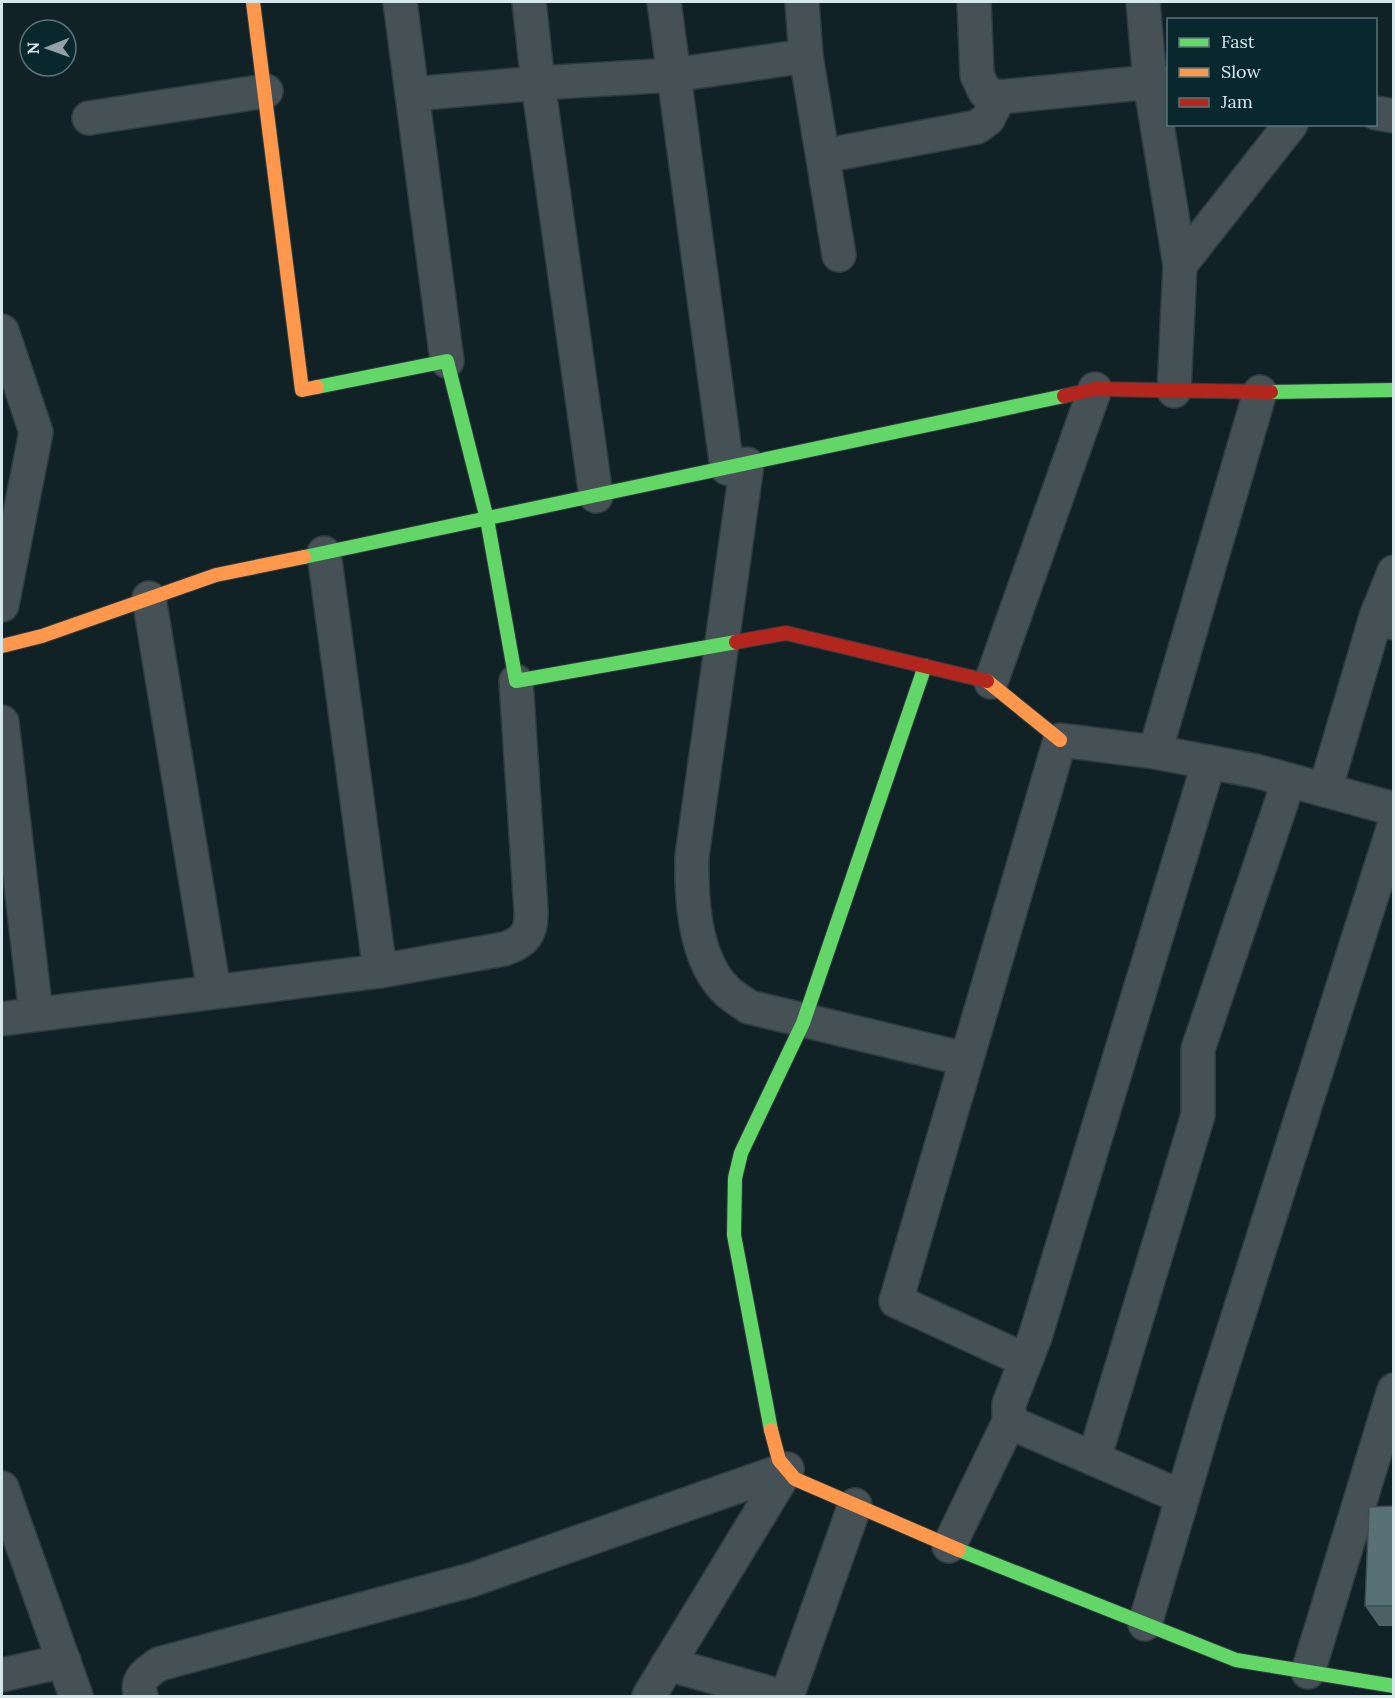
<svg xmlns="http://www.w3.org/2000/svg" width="1395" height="1698" viewBox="0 0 1395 1698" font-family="Lora,serif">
  <rect width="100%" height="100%" fill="#102226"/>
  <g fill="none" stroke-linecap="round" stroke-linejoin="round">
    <defs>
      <g id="street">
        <polyline points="400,2 447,361"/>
        <polyline points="664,2 727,468"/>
        <polyline points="974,2 977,75 985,92 999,97 1150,82 1180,265"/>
        <polyline points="1143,2 1150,82 1168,83"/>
        <polyline points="806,56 839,255"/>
        <polyline points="412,94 538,83 529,2"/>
        <polyline points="1376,113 1394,116"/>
        <polyline points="89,118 266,91"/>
        <polyline points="823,156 977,127 988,119 999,97"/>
        <polyline points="2,331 36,432 2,605"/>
        <polyline points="1174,391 1180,265 1291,124"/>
        <polyline points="1260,392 1155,752 1256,771 1394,809"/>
        <path d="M 747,464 L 692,856 C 691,897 694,960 727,991 C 733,997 742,1002 749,1007 L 965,1059"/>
        <polyline points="596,496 538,83 673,75 806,56 802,2"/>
        <polyline points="324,553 380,971"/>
        <polyline points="1394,572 1376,617 1394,623"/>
        <polyline points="149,598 214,991"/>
        <polyline points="991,682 1095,389"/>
        <polyline points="2,722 36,1014"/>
        <polyline points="1325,790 1376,617"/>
        <path d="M 2,1019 L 380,971 L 504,949 C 525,942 532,933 531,910 L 516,681"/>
        <polyline points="1025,1360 896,1301 1060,740 1155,752"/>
        <polyline points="1094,1459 1198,1115 1198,1049 1289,780"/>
        <polyline points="2,1488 76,1696"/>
        <polyline points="1182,1497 1009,1422 1009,1404 1035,1337 1209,762"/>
        <polyline points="949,1546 1009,1422"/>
        <polyline points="1145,1624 1209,1408 1394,826"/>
        <polyline points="668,1664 780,1696"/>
        <polyline points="1308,1672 1394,1390"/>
        <polyline points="2,1675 64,1661"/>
        <path d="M 141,1696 C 135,1680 146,1673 159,1664 L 471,1580 L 787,1469"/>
        <polyline points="649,1696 787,1469"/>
        <polyline points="787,1696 855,1505"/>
      </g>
      <g id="fast">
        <polyline points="317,387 447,361 487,519 516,681 736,642"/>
        <polyline points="1271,392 1394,390"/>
        <polyline points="304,557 1064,396"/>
        <polyline points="771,1430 734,1235 735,1178 741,1153 803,1023 925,666"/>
        <polyline points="959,1550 1236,1660 1394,1686"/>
      </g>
      <g id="slow">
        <polyline points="253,2 302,390 317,387"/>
        <polyline points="2,646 42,636 216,575 304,557"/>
        <polyline points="987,681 1060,740"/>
        <polyline points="771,1430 779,1460 795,1479 959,1550"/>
      </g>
      <g id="jam">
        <polyline points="1064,396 1095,389 1271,392"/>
        <polyline points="736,642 786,633 987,681"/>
      </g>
    </defs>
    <use href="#street" stroke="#2f3c3f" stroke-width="36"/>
    <use href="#fast" stroke="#2f3c3f" stroke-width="16"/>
    <use href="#slow" stroke="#2f3c3f" stroke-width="16"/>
    <use href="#jam" stroke="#2f3c3f" stroke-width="16"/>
    <use href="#street" stroke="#455154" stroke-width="33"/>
    <use href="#fast" stroke="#63d668" stroke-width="14"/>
    <use href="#slow" stroke="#ff974d" stroke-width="14"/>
    <use href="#jam" stroke="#b3261e" stroke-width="14"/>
  </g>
  <polygon fill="#4b6166" points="1394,1506 1394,1626 1379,1626 1365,1606"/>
  <polygon fill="#577177" stroke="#3d4f53" stroke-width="1.5" points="1394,1506 1394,1606 1365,1606 1369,1507"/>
  <rect width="1395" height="1698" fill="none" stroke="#d6e7eb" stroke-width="6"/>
  <rect x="1167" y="18" width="210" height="108" fill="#08282e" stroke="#5a747a" stroke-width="1.5"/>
  <rect x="1179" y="38" width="30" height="9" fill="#63d668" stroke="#5a747a" stroke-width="1.5"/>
  <text x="1221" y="48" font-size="18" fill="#d6e7eb">Fast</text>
  <rect x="1179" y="68" width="30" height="9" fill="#ff974d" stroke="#5a747a" stroke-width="1.5"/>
  <text x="1221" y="78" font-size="18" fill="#d6e7eb">Slow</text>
  <rect x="1179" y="98" width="30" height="9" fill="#b3261e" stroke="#5a747a" stroke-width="1.5"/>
  <text x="1221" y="108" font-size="18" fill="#d6e7eb">Jam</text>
  <g transform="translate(48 48) rotate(269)"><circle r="28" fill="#08282e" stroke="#5a747a" stroke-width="1.5"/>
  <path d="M0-4.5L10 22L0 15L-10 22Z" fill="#91a2a6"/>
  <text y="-9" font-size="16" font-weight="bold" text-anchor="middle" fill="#d6e7eb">N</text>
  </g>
</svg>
